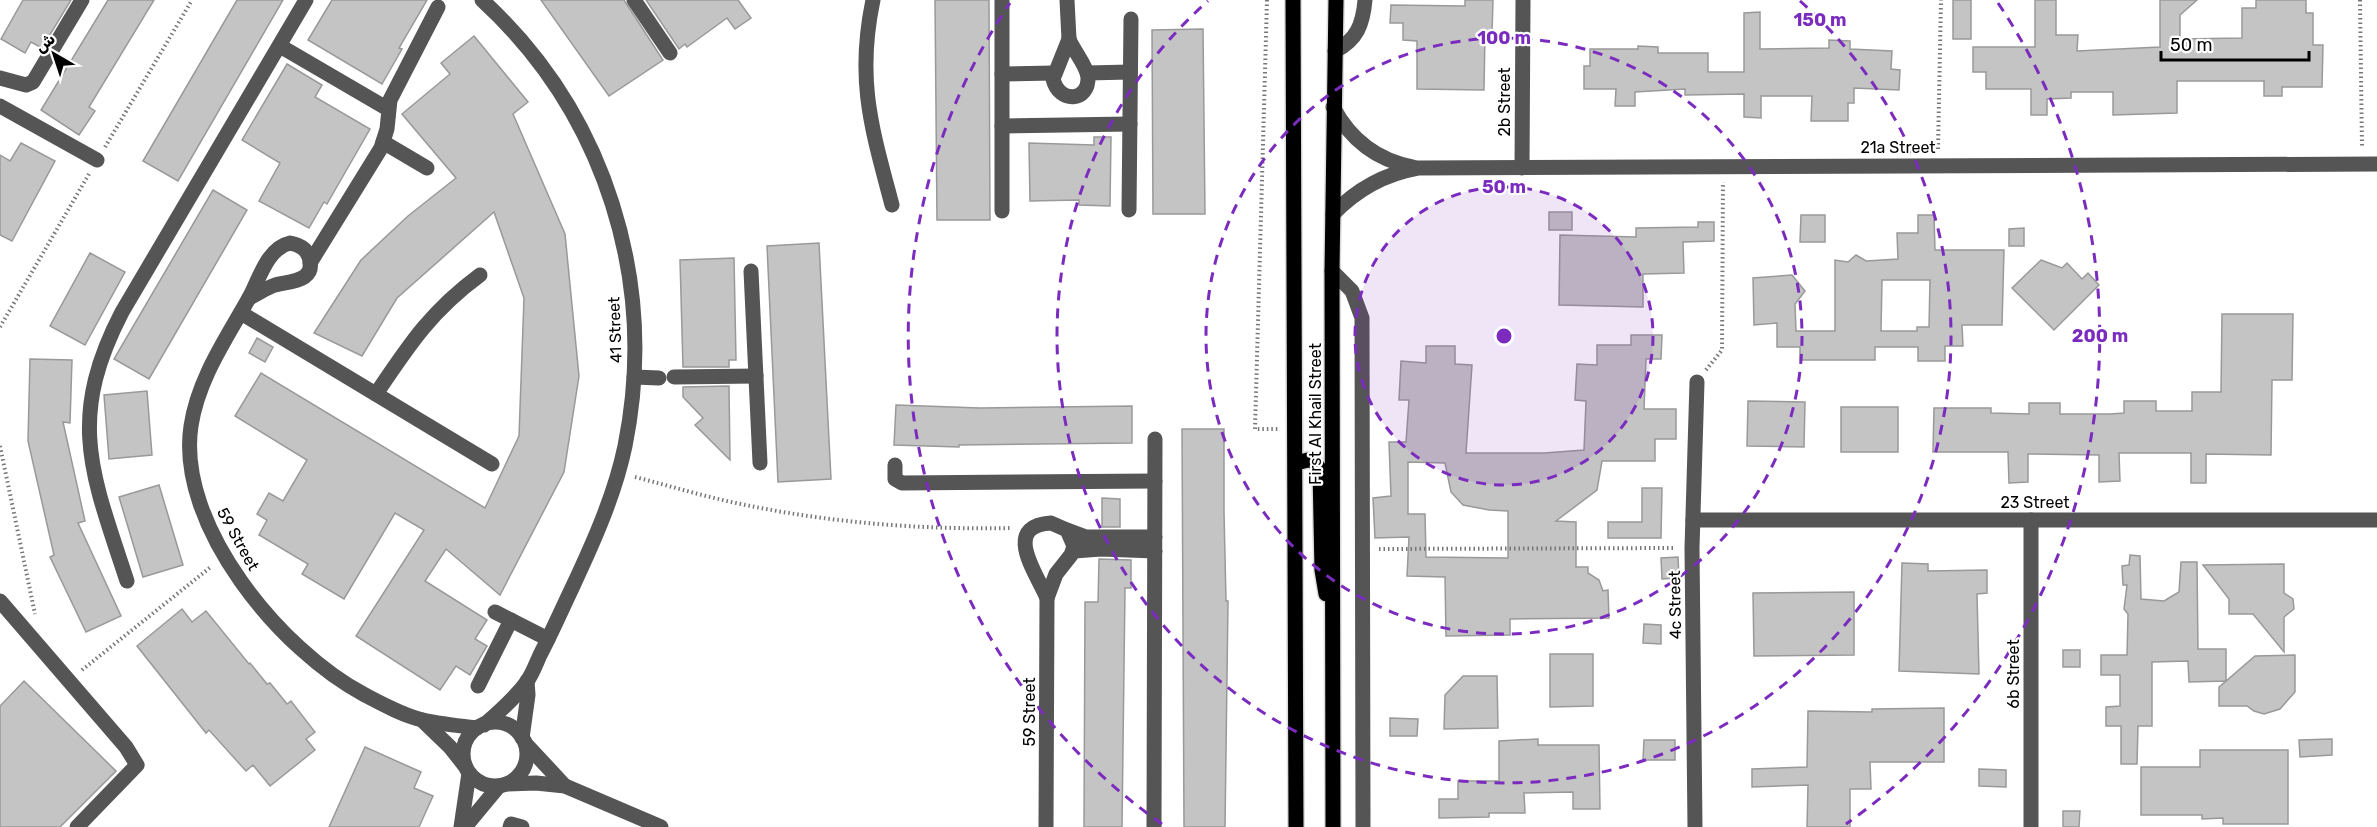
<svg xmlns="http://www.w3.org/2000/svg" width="2377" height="827" viewBox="0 0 2377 827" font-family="Rubik,'Noto Naskh Arabic',sans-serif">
  <rect width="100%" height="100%" fill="#fff"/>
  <g fill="#c4c4c4" stroke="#999" stroke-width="1.5" fill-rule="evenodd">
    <polygon points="23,0 71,0 42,48 31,42 25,53 1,39"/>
    <polygon points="108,0 154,0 89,107 95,111 79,135 41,110"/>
    <polygon points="237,0 283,0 178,181 143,161"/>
    <polygon points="332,0 427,0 399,48 402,49 382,84 308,40"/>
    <polygon points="541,0 624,0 663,60 609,96"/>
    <polygon points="646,0 738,0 751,18 735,29 727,18 687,47 685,44 679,49"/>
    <polygon points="935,0 989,0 990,220 937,220"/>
    <polygon points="1465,0 1493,0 1492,33 1485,33 1484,90 1417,89 1417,41 1403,40 1403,23 1390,23 1391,5 1465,6"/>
    <rect x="1953" y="0" width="18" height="39"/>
    <polygon points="2035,0 2056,0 2056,35 2078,35 2077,51 2160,47 2160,0 2197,0 2180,15 2180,39 2242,38 2242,8 2256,8 2256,0 2306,0 2306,13 2313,13 2313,45 2323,45 2322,87 2282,87 2282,96 2264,96 2264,81 2177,81 2177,113 2113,115 2113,92 2071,92 2071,98 2047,99 2047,115 2031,115 2031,89 1986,89 1986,72 1973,72 1973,47 2035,47"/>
    <polygon points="1760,12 1760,49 1829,48 1829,40 1850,41 1850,49 1892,51 1891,69 1900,70 1899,90 1854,88 1854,103 1848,103 1848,121 1811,121 1812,96 1761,96 1761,118 1744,117 1744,94 1685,95 1685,89 1635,92 1635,106 1615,106 1616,89 1584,89 1584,66 1590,66 1590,49 1638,49 1638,46 1658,47 1658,53 1708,53 1708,72 1744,72 1744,13"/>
    <polygon points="1203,29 1205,214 1153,214 1152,30"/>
    <polygon points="474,36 528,102 513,114 565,234 579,376 564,472 500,595 446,549 425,581 487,620 475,639 487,646 470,675 456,666 440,690 356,636 424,530 395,513 344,599 302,574 308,564 259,535 267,520 257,514 269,493 283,501 307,460 235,416 261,373 485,508 519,436 524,298 494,212 397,298 362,356 314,333 361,260 408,216 456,178 402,114 450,74 441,63"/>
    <polygon points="287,64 322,85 315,97 370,129 327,204 324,202 309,228 259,201 280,163 242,140"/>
    <polygon points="1094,137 1111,137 1110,206 1079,205 1079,200 1030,201 1029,143 1094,145"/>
    <polygon points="21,143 55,161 12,241 0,235 0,155 10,161"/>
    <polygon points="213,190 247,210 149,379 114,359"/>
    <rect x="1549" y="212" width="23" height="18"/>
    <polygon points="1801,215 1825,215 1825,242 1800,242"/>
    <path d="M 1918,215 L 1934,215 L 1935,250 L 2004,250 L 2002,325 L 1962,325 L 1963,346 L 1945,346 L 1945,361 L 1918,361 L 1918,347 L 1875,347 L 1875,360 L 1800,360 L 1800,347 L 1777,347 L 1777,323 L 1754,325 L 1753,278 L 1792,275 L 1805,291 L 1795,304 L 1796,331 L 1835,331 L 1835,260 L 1848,262 L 1856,255 L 1866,261 L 1898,259 L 1897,233 L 1918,233 ZM 1882,280 L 1930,280 L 1929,327 L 1917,327 L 1917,331 L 1881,331 Z"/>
    <polygon points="1698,222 1714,222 1714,241 1683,242 1684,273 1643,274 1643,307 1559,305 1560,235 1636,237 1636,228 1698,227"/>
    <polygon points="2024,228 2024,246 2009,246 2009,229"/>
    <polygon points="819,243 831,479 778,482 767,246"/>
    <polygon points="90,253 125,272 85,345 50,326"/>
    <polygon points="734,258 736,360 729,360 729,367 683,367 680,260"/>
    <polygon points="2041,260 2062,268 2067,263 2082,279 2088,273 2099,285 2054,330 2012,288"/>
    <polygon points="2222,314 2293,314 2292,380 2272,380 2271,455 2206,454 2206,483 2191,483 2191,453 2119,453 2120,481 2099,482 2099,455 2028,454 2028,482 2009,483 2008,452 1933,452 1934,408 1991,408 1991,413 2029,414 2029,403 2060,403 2060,414 2110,414 2124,413 2124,401 2156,401 2156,411 2192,411 2192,392 2221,392"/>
    <path d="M 1631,335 L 1662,335 L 1661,359 L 1646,359 L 1644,409 L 1676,409 L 1676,439 L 1655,439 L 1655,461 L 1602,461 L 1597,490 L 1556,521 L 1576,522 L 1576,567 L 1588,567 L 1588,573 L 1599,580 L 1603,591 L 1608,590 L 1609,618 L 1510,619 L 1510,635 L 1446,636 L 1445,577 L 1407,576 L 1409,537 L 1375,538 L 1373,498 L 1391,496 L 1389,442 L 1406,442 L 1409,400 L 1399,400 L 1401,361 L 1426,363 L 1426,346 L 1455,346 L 1455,364 L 1472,365 L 1466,453 L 1544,453 L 1584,450 L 1586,401 L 1575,400 L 1577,364 L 1597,365 L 1597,345 L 1631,345 ZM 1408,462 L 1445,463 L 1451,492 L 1463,505 L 1489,510 L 1508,511 L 1508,558 L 1426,557 L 1425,514 L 1408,514 Z"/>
    <polygon points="257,338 273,347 265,362 249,353"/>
    <polygon points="30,359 72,360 70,423 63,422 85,521 78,523 121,616 86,632 50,557 54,555 28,441"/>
    <polygon points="729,386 730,460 695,425 703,418 683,397 683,387"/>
    <polygon points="147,391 152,455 109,459 104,395"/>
    <polygon points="1748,401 1805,402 1804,447 1747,446"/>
    <polygon points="896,405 980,408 1132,406 1132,443 959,445 959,447 894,445"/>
    <rect x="1841" y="407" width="57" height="45"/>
    <polygon points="1182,429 1224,429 1224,512 1226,601 1228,601 1225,827 1184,827"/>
    <polygon points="159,485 183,565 143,577 119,497"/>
    <polygon points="1642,488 1662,488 1661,538 1608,538 1608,522 1642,522"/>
    <polygon points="1102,498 1120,499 1120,527 1102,527"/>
    <polygon points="2130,555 2140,556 2141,599 2164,601 2179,592 2181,562 2197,562 2198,649 2226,649 2226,681 2255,656 2295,655 2295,692 2280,709 2264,714 2254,711 2247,706 2219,706 2219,687 2226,681 2189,682 2188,661 2152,662 2152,726 2138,726 2137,764 2121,764 2121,726 2106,726 2106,707 2120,706 2120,675 2101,675 2101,655 2127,655 2128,614 2124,609 2127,585 2123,585 2122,566 2129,565"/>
    <polygon points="1678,557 1679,578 1662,579 1661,558"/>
    <polygon points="1099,559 1131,560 1131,588 1125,588 1122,827 1084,827 1085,602 1098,602"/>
    <polygon points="1902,563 1928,564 1928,571 1987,570 1987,593 1977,594 1979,674 1899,671"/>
    <polygon points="2284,564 2284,593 2293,599 2294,609 2284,617 2284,652 2253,614 2229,614 2229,599 2203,565"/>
    <polygon points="1854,592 1854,655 1754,656 1753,593"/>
    <polygon points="182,609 192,622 206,611 249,664 250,663 267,684 270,683 287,704 291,701 315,732 306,739 315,750 270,786 253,765 246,771 209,730 206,733 137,646"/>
    <polygon points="1644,624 1661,625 1661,644 1643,643"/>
    <rect x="2063" y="650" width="17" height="17"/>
    <polygon points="1550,654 1593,654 1593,706 1550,707"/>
    <polygon points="1463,676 1497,676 1498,728 1444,729 1445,695"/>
    <polygon points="24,681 116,771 60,827 0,827 0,706"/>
    <polygon points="1944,708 1944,762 1870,762 1871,789 1850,789 1850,827 1807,827 1808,785 1752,787 1752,769 1807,767 1808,711 1872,712 1872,709"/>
    <polygon points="1390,718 1418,719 1417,736 1390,736"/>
    <polygon points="1538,739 1538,745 1599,745 1600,809 1573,809 1573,792 1524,793 1525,813 1489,813 1489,817 1439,818 1439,799 1458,799 1458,781 1499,781 1499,741"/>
    <polygon points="2332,739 2332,755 2300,757 2299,740"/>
    <polygon points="1644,740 1675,740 1675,760 1643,760"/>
    <polygon points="365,747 421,772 414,788 433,796 419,827 329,827"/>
    <polygon points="2200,750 2288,750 2288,824 2223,824 2223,818 2202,819 2202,815 2141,815 2141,767 2200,767"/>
    <polygon points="1979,769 2006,770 2006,787 1979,786"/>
    <polygon points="2063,811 2080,811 2079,827 2063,827"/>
  </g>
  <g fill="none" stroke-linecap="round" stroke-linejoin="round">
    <defs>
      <g id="major">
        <polyline points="1293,0 1296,827"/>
        <polyline points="1296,463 1308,460 1314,461 1320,470 1322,570 1326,594"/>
        <polyline points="1333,827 1332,271 1336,0"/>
      </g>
    </defs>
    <use href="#major" stroke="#dbdbdb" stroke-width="18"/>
    <g stroke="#777" stroke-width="4" stroke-dasharray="1.5 3" stroke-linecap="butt">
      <polyline points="1267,0 1255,429 1279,429"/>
      <polyline points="2360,0 2362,148"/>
      <polyline points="105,147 192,0"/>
      <polyline points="1938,149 1941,0"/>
      <polyline points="0,327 89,174"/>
      <polyline points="1706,370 1722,350 1723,182"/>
      <polyline points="0,446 35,614"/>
      <path d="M 635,477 C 666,485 696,494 727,501 C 820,522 917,530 1012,528"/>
      <polyline points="1379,549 1675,548"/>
      <polyline points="82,670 212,566"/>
    </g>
    <g stroke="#555" stroke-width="15">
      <path d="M 482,0 C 606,114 658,282 625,446 C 615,494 594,541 573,586 C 562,609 552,632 540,655 C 536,664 532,675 526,683 C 514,699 499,712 484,725"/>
      <polyline points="634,0 670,53"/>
      <path d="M 873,0 C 856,81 872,129 892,205"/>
      <polyline points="1002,0 1002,211"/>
      <polyline points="1067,0 1069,39"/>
      <path d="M 1069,39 C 1073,50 1087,66 1088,77 C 1089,102 1059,104 1053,79 Z"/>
      <polyline points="280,46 388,109"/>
      <path d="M 1335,51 C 1357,40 1363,24 1365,0"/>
      <polyline points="1087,73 1130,72"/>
      <polyline points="1002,74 1054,73"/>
      <polyline points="0,78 26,85 33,82 82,0"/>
      <polyline points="0,106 97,160"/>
      <path d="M 1333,107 C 1350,139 1376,160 1413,167"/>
      <polyline points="1002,126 1130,124"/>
      <polyline points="383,142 427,168"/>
      <polyline points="1522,168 1523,0"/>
      <polyline points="1129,210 1131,19"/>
      <path d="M 1333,214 C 1357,189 1384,174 1418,168 L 2377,164"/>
      <path d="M 290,243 C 299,245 306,248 309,257 C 317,282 290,281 275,285 C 266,288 258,294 249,298 C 259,280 267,248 290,243 Z"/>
      <polyline points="310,263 381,148 387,129 390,100 438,7"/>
      <polyline points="751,271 760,463"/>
      <polyline points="1332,271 1352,291 1362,318 1363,827"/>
      <path d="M 249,298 C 226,339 198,379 191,426 C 176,525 281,651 365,695 C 382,704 404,716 423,720 C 441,724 460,726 477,728"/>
      <polyline points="241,313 492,464"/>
      <polyline points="634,377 659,378"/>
      <polyline points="674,377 756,376"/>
      <path d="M 376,394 C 409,345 431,311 480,275"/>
      <polyline points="895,465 895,479 902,483 1155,481"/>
      <polyline points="1693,520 2377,520"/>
      <polyline points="2031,520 2031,827"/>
      <path d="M 1051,523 L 1067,530 L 1074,546 L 1071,555 L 1056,574 L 1047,598 C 1037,574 1001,526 1051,523 Z"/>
      <polyline points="1067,530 1086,537 1155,537"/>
      <polyline points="1074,551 1101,549 1155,551"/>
      <path d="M 127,581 C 92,474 66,420 122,312 L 306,0"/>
      <polyline points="0,601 126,747 137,765 77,827"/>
      <polyline points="495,612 548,639"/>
      <polyline points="478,686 511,620"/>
      <polyline points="422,720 450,747 465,766"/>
      <circle cx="495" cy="754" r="32"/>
      <polyline points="522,738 528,695 527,681"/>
      <polyline points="525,743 565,786"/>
      <polyline points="506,784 536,783 565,786 661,827"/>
      <polyline points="461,827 469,773"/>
      <polyline points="465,827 499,786"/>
      <polyline points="510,827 511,824 522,827"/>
      <polyline points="1046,827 1047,598"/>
      <polyline points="1154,827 1155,439"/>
      <polyline points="1695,827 1692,548 1697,382"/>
    </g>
    <use href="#major" stroke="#000" stroke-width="15"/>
  </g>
  <circle cx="1504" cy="336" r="149" fill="#7b2cbf" fill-opacity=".12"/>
  <g fill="none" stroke="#7b2cbf" stroke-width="3" stroke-dasharray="10 8">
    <circle cx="1504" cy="336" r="149"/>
    <circle cx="1504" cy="336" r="298"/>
    <path d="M1800 1A447 447 0 1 1 1208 1"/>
    <path d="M1162 824A596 596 0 0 1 1010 3M1998 3A596 596 0 0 1 1846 824"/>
  </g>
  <g text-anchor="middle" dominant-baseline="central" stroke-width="4.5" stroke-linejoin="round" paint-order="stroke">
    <g font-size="16" fill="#000" stroke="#fff">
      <text transform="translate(1504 102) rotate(-90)">2b Street</text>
      <text x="1898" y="147">21a Street</text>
      <text transform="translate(615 330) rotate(-92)">41 Street</text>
      <text transform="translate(1315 414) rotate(-90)">First Al Khail Street</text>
      <text x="2035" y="502">23 Street</text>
      <text transform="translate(238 539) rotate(61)">59 Street</text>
      <text transform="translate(1675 605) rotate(-91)">4c Street</text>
      <text transform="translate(2013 674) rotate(-90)">6b Street</text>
      <text transform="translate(1029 712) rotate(-90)">59 Street</text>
    </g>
  </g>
  <circle cx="1504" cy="336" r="9" fill="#7b2cbf" stroke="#fff" stroke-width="3"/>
  <g font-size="18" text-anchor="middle" font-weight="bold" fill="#7b2cbf" stroke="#fff" stroke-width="4.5" stroke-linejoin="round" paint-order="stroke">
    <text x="1820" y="26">150 m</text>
    <text x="1504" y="44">100 m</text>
    <text x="1504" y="193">50 m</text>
    <text x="2100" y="342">200 m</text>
  </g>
  <g transform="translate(54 54) rotate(321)" stroke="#ffffff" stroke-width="4.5" paint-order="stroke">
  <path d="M0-4.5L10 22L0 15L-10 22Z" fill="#000000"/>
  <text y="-9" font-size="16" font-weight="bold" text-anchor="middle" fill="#000000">ش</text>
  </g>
  <path d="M2161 51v9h148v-9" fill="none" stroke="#000000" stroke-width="3"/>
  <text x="2170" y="51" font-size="18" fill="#000000" stroke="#ffffff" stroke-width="4.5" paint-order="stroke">50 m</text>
</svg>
